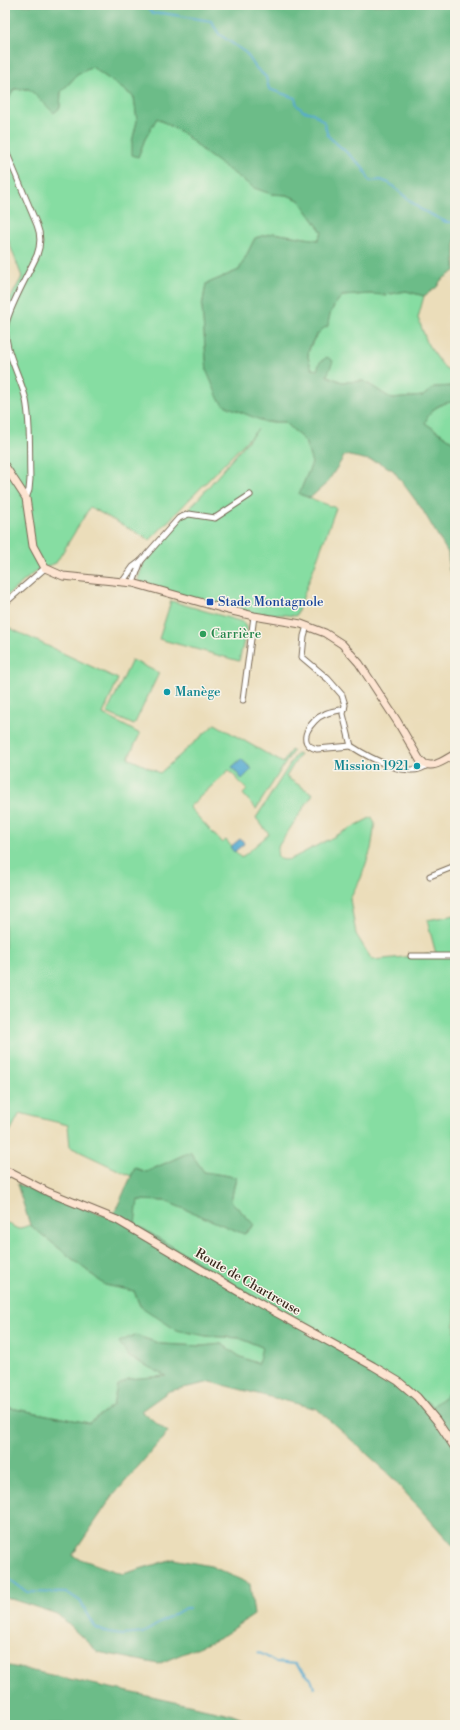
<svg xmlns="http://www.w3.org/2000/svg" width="460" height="1730" viewBox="0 0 460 1730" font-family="'Libre Bodoni',serif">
  <rect width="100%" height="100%" fill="#f7f3e8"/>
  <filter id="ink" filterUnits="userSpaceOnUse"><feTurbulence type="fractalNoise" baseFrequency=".025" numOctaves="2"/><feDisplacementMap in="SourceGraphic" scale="8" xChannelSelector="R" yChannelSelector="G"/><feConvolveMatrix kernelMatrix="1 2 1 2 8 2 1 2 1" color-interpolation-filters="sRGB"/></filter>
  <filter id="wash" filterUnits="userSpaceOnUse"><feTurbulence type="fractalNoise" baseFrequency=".012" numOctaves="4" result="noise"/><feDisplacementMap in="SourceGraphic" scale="16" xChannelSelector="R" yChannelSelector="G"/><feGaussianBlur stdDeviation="0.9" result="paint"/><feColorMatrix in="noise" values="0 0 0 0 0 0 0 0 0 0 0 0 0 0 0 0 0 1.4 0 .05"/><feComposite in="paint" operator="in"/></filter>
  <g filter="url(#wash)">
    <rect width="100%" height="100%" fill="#ebddba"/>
    <g fill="#86dda2" stroke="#608460">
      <polygon points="92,67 134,97 137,121 132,142 138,157 145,139 157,118 184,134 208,155 271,194 287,195 299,200 322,232 318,240 273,233 255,238 239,270 206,284 202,307 207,372 265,422 285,422 305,441 312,463 299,494 336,508 296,616 264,613 263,616 143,585 138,579 144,562 258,429 150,540 90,507 56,563 36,571 5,597 5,308 22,277 7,237 5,235 5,106 14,89 29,89 43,103 60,108 61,92 77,75"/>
      <path d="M 406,291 L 424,296 L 418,318 L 428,345 L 444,367 L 455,374 L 455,386 L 434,387 L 423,396 L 392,399 L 364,381 L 342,382 L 312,369 C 311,365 308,359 308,356 C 309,345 318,330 327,326 C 329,313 333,306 342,296 L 369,294 L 386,295 Z"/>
      <polygon points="446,402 455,402 455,443 425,423 429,412"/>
      <polygon points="171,601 243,622 247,629 239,661 159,639"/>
      <path d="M 5,626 L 118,679 L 103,714 L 140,734 L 128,758 L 160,773 L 215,724 L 283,763 L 291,750 L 293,751 L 256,809 L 243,794 L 247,790 L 229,770 L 189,807 L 222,843 L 226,840 L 241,858 L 269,834 L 256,818 L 297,753 L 300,754 L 286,777 L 313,794 L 279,845 C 275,856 278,862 291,859 L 372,817 L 375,824 L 371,849 L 361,878 L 350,899 L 356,934 L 372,960 L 436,954 L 427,920 L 455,915 L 455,1388 L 433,1406 L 135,1224 L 137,1200 L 165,1201 L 245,1234 L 254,1225 L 231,1201 L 236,1177 L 204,1172 L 190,1152 L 146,1172 L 135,1168 L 131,1176 L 70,1147 L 68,1125 L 20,1113 L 5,1141 Z"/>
      <polygon points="132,660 159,673 134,725 107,713"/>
      <polygon points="5,1222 18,1229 30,1225 105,1285 134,1291 140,1306 206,1336 239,1338 262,1347 259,1364 239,1356 222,1344 202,1346 161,1344 135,1335 129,1357 167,1376 128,1379 113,1405 89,1423 5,1407"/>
    </g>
    <g fill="#6cbc88" stroke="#547353">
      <path d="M 5,5 L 455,5 L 455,271 L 441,280 L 437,287 L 424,296 L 406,291 L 386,295 L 369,294 L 342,296 C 333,306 329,313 328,326 C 318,330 308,345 308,356 C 308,359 311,365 312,369 L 317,370 L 320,362 L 327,357 L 333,361 L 327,376 L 342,382 L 364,381 L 392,399 L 423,396 L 434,387 L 455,386 L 455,402 C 440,402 430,409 425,423 L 455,443 L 455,581 L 449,570 L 448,553 L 422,509 L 393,470 L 378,462 L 345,455 L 327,483 L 310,498 L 299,494 L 312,463 L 305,441 L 285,422 L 265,422 L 226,406 L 219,400 L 207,372 L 202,307 L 206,284 L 239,270 L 255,238 L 273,233 L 318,240 L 322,232 L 299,200 L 287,195 L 271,194 L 254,188 L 208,155 L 184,134 L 157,118 L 145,139 L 138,157 L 132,155 L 132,142 L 137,121 L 134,97 L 92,67 L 77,75 L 61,92 L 60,108 L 54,113 L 29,89 L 14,89 L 5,106 Z"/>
      <polygon points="190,1152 204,1172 236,1177 231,1201 254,1225 244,1234 165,1201 138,1200 135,1224 433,1406 455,1388 455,1548 386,1471 317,1409 211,1382 169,1391 141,1411 168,1432 112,1497 72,1556 123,1574 173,1559 211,1566 250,1584 254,1615 218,1639 158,1664 98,1652 57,1614 5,1597 5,1407 89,1423 113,1405 117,1386 128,1379 166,1376 129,1357 119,1342 135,1335 161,1344 202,1346 222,1344 239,1356 258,1364 262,1347 239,1338 206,1336 176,1330 140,1306 134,1291 105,1285 30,1225 17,1184 112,1218 135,1168 146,1172"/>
      <polygon points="5,1665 230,1714 257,1725 5,1725"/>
    </g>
    <g fill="#55aad1" stroke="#486a78">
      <polygon points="241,759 252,769 242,779 232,767"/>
      <polygon points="240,839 243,841 244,844 234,852 230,847"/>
    </g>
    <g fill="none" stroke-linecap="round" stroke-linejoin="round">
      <g stroke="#55aad1" stroke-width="2">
        <polyline points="144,5 153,14 162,13 211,21 219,34 246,53 256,68 266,77 269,89 295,98 297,105 303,111 313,113 324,122 328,136 362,166 370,181 381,180 389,183 420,209 446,222 455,222"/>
        <polyline points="5,1576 27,1592 68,1593 80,1601 96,1628 108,1633 122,1635 143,1633 185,1608 189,1608"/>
        <polyline points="258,1652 276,1662 295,1664 311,1679 314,1688"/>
      </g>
    </g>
  </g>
  <g filter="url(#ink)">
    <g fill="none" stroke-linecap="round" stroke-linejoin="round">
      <defs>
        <g id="street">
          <path d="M 5,149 L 37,225 C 41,235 41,244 37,255 C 29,273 10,305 6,324 C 2,347 21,377 26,400 C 31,425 29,453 30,479 L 29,490 L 26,498"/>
          <polyline points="123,581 133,567 141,561 179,518 189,514 215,518 250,495"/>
          <polyline points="133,583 141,561"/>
          <polyline points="5,603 45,568"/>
          <path d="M 307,626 L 304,636 L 302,657 L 328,679 L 342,695 L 345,705 L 343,714 L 351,746 C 368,757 409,780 427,765"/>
          <polyline points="243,700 254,616"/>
          <path d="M 344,709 C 338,711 331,711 325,714 C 311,719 294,744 317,749 L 351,746"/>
          <polyline points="430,876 455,866"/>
          <polyline points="411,956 455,956"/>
          <polyline points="5,1177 10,1173"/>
        </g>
        <g id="secondary">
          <path d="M 5,466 L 26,498 L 33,546 L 45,568 L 63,576 L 133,583 L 228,610 L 254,616 L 301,624 L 325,633 L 342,644 L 359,663 L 397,721 L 421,762 C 433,770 444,760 455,754"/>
          <polyline points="5,1170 48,1192 117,1220 246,1296 373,1366 398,1381 417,1397 437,1421 455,1448"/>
        </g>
      </defs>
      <use href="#street" stroke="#796955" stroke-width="7"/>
      <use href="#secondary" stroke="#796955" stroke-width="9"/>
      <use href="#street" stroke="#fff" stroke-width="5"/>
      <use href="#secondary" stroke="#fde4d1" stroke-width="7"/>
    </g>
  </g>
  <rect fill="#1a4fb4" stroke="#f7f3e8" stroke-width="1.5" x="206" y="598" width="8" height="8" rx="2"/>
  <circle fill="#2e9e5b" stroke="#f7f3e8" stroke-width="1.5" cx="203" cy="634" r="4"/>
  <g fill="#0f9aa8" stroke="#f7f3e8" stroke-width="1.5">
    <circle cx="167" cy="692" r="4"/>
    <circle cx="417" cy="766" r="4"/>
  </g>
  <g text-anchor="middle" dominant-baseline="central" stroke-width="3" stroke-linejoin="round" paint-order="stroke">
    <g font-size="13" fill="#164399" stroke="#f7f3e8" text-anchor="start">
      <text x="218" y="602">Stade Montagnole</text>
    </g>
    <g font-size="13" fill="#27864d" stroke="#f7f3e8" text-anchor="start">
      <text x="211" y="634">Carrière</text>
    </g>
    <g font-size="13" fill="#0d838f" stroke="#f7f3e8" text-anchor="start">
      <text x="175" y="692">Manège</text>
      <text x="409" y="766" text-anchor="end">Mission 1921</text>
    </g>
    <g font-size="13" fill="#3b2a1e" stroke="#f7f3e8">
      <text transform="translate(248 1282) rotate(30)">Route de Chartreuse</text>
    </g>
  </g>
  <rect width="460" height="1730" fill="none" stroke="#f7f3e8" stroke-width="20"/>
</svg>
